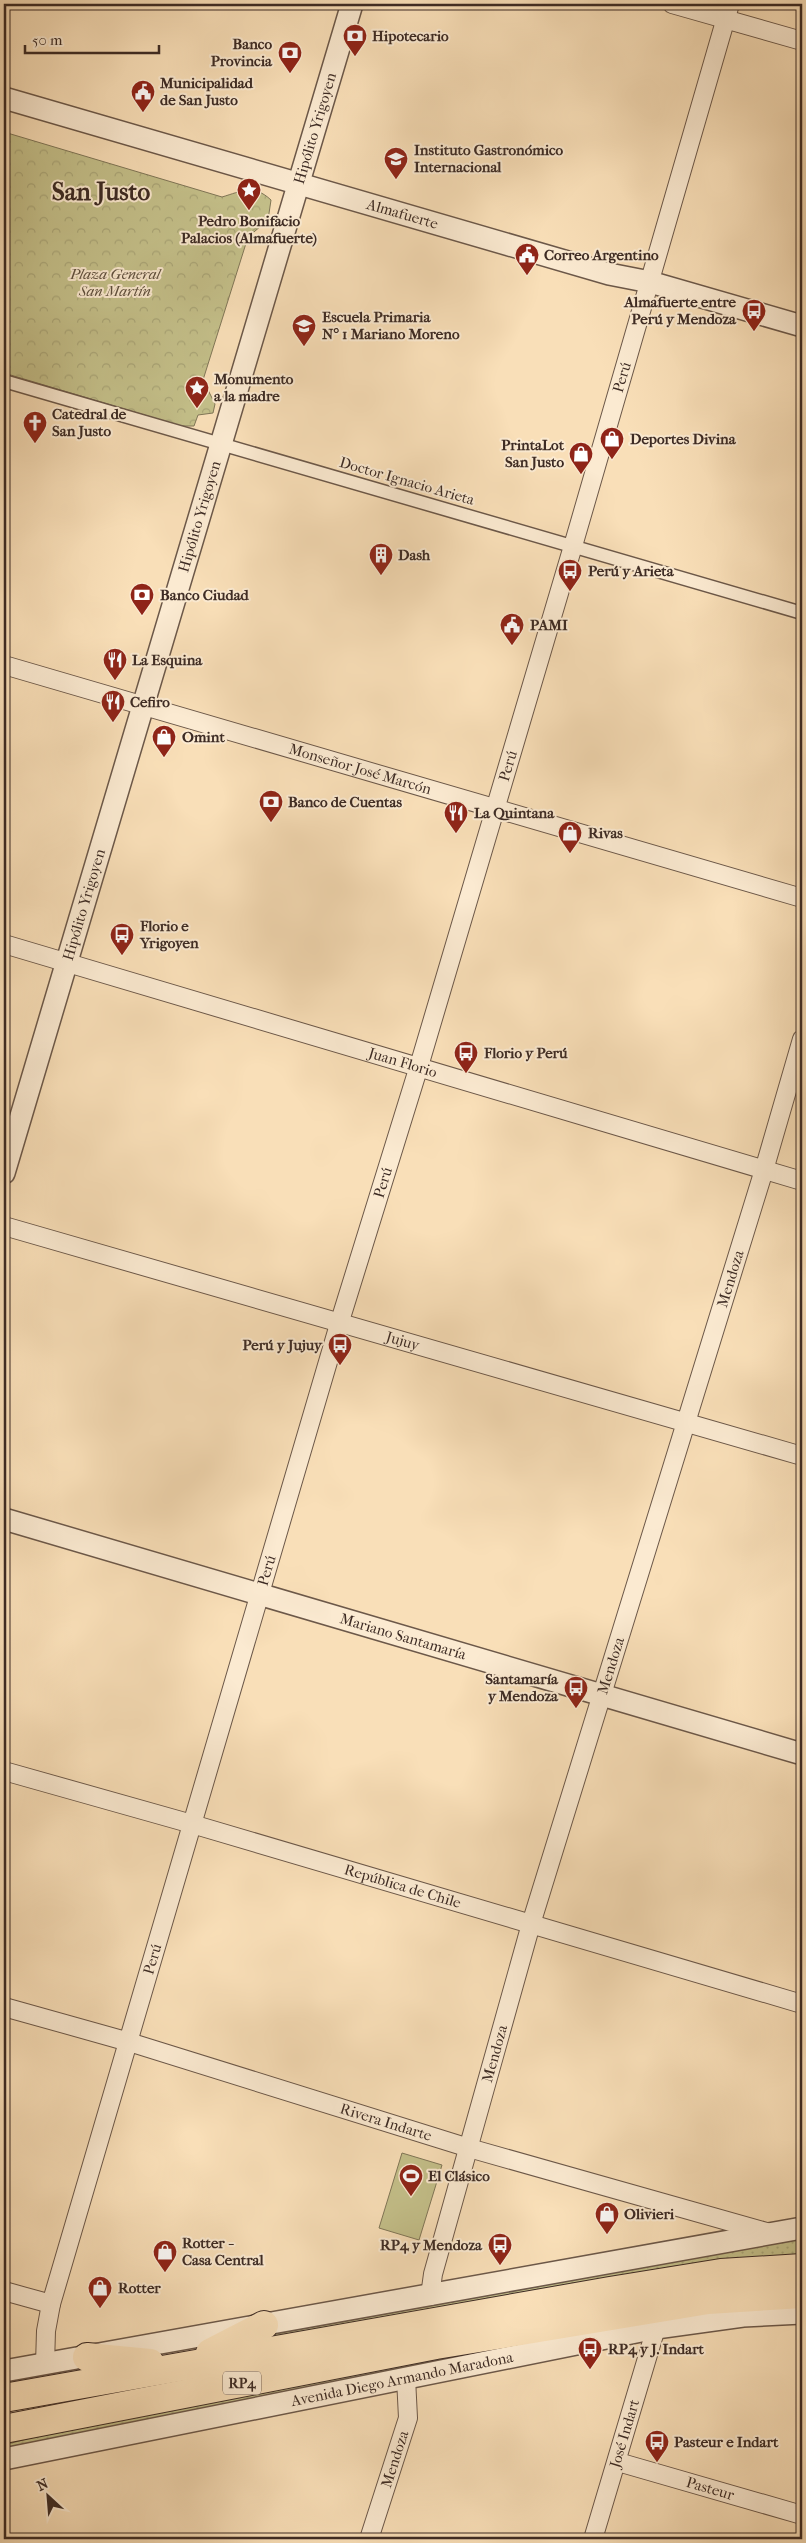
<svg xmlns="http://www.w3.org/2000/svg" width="806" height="2543" viewBox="0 0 806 2543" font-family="'IM FELL French Canon',serif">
  <defs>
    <pattern id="grass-dots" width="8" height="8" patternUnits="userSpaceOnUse" patternTransform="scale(1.25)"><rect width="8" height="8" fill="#c4c08a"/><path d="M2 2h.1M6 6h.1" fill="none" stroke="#a9a577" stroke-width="1.8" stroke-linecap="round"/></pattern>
    <pattern id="park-crowns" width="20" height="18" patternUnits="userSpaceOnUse" patternTransform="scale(1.25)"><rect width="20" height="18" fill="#c4c08a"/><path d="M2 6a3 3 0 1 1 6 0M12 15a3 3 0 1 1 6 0" fill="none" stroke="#a9a577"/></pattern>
  </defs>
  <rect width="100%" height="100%" fill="#f9dfb8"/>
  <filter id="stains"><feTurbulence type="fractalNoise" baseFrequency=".004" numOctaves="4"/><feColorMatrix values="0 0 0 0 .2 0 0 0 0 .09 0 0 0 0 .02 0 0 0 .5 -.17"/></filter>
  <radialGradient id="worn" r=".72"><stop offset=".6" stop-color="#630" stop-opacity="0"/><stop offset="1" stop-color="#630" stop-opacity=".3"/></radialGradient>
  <g fill="url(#grass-dots)" stroke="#807657">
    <polygon points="802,2237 802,2254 676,2266 240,2342 274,2329"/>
    <polygon points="744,2302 4,2450 4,2445 95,2421"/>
  </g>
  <path fill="url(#park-crowns)" stroke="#807657" d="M 4,132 L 222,197 C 242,191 254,184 271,200 L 268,220 L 248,237 L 203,380 L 215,404 L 213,413 L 198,415 L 194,426 L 181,426 L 4,373 Z"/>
  <polygon fill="#c4c08a" stroke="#807657" points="402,2153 442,2165 419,2240 379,2228"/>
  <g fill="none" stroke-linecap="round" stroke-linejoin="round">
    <defs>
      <polyline id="pedestrian" points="4,381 802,613"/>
      <g id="minor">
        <polyline points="672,4 802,41"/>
        <path id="s1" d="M 4,665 L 802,898"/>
        <path id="s2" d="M 4,944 L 802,1181"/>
        <path id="s3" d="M 4,1226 L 802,1456"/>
        <path id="s4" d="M 4,1771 L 192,1824 L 802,2004"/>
        <path id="s5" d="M 4,2007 L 129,2042 L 469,2148 L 770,2233"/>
        <polyline points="4,2291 51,2304"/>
        <path id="s6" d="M 430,2296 L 433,2274 L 531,1924 L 764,1170 L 802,1039"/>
        <path id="s7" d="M 45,2364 L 46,2331 L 51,2304 L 340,1321 L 419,1066 L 573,546 L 730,4"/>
        <path id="s8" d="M 618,2462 L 802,2515"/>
        <path id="s9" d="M 369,2539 L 408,2418 L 406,2378"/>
        <path id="s10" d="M 593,2539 L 656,2328"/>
      </g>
      <g id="tertiary">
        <path id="s11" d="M 4,98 L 609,274 L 650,282 L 802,326"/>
        <path id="s12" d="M 4,1173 L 352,4"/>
        <path id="s13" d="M 4,1519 L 802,1754"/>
        <polyline points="4,2371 802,2228"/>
        <path id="s14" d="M 4,2459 L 656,2328 L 743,2316 L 802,2313"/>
      </g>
      <g id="primary">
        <polyline points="210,2353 264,2325"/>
        <polyline points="87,2357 150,2363"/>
        <polyline points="4,2398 610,2291 721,2273 802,2268"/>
        <polyline points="4,2429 436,2345 708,2300 802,2294"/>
      </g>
    </defs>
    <use href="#pedestrian" stroke="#6c5849" stroke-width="15"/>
    <use href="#minor" stroke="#6c5849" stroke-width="20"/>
    <use href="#tertiary" stroke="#6c5849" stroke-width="24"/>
    <use href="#primary" stroke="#3d2b24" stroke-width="30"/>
    <use href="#pedestrian" stroke="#fbead1" stroke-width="12"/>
    <use href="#minor" stroke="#fbead1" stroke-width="18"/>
    <use href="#tertiary" stroke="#fbead1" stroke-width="21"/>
    <use href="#primary" stroke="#f9dfb8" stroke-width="28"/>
  </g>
  <defs>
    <symbol id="bank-pin" viewBox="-11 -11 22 30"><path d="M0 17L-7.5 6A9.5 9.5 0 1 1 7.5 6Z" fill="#8f2418" stroke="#fbead1"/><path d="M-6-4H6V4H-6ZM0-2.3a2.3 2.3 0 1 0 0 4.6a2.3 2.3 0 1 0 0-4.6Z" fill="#fff"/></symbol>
    <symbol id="civic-pin" viewBox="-11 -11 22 30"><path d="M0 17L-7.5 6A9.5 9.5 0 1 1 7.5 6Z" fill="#8f2418" stroke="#fbead1"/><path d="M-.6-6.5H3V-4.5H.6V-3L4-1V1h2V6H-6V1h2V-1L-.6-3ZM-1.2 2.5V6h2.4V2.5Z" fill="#fff"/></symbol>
    <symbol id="university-pin" viewBox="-11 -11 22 30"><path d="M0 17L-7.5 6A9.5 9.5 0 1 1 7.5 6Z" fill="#8f2418" stroke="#fbead1"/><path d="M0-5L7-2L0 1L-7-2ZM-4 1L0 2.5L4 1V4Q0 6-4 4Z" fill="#fff"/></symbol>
    <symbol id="sight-pin" viewBox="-11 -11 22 30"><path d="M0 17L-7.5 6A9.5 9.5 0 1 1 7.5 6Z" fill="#8f2418" stroke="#fbead1"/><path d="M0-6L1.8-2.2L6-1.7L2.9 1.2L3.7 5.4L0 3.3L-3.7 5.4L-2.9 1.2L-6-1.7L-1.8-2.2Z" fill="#fff"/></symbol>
    <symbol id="bus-pin" viewBox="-11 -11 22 30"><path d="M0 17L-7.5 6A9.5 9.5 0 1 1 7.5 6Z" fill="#8f2418" stroke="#fbead1"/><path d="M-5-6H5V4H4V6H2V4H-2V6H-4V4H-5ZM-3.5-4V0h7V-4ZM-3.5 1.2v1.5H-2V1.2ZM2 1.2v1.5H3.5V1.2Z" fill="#fff"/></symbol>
    <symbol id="school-pin" viewBox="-11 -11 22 30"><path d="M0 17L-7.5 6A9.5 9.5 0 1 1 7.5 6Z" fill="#8f2418" stroke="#fbead1"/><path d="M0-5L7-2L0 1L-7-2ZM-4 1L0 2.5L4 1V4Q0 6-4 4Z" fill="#fff"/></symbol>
    <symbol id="church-pin" viewBox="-11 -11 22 30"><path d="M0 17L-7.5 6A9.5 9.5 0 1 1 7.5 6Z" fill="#8f2418" stroke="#fbead1"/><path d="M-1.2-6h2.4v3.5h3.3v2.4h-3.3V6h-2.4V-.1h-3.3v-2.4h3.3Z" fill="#fff"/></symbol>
    <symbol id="shop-pin" viewBox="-11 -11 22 30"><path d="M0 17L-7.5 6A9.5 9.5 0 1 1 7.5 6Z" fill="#8f2418" stroke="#fbead1"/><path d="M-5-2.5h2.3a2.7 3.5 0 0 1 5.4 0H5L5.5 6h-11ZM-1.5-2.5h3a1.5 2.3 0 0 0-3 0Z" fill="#fff"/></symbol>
    <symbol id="building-pin" viewBox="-11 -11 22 30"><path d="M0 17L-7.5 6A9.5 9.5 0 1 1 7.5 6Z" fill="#8f2418" stroke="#fbead1"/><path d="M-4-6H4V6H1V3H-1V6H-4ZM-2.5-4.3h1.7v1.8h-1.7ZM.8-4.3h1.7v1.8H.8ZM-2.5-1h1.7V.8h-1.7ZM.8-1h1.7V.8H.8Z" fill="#fff"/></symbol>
    <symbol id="restaurant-pin" viewBox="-11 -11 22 30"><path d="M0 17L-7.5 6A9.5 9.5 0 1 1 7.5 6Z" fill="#8f2418" stroke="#fbead1"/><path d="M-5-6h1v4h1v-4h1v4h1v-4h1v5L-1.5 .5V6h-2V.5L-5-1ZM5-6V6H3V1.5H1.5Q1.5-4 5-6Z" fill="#fff"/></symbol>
    <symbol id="stadium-pin" viewBox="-11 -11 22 30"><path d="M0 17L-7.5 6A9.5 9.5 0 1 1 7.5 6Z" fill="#8f2418" stroke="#fbead1"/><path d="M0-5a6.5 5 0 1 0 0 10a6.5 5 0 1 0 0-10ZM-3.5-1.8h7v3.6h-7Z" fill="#fff"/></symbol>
  </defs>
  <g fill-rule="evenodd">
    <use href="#bank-pin" x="341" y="22" width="28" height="38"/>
    <use href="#bank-pin" x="276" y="39" width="28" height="38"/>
    <use href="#civic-pin" x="129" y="78" width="28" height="38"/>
    <use href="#university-pin" x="382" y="145" width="28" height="38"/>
    <use href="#sight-pin" x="235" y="176" width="28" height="38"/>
    <use href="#civic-pin" x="513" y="241" width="28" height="38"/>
    <use href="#bus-pin" x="740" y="297" width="28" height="38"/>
    <use href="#school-pin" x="290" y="312" width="28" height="38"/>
    <use href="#sight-pin" x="183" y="374" width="28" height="38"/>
    <use href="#church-pin" x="21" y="409" width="28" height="38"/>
    <use href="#shop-pin" x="598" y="425" width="28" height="38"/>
    <use href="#shop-pin" x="567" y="440" width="28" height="38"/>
    <use href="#building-pin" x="367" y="541" width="28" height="38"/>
    <use href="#bus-pin" x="556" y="557" width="28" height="38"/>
    <use href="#bank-pin" x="128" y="581" width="28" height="38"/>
    <use href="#civic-pin" x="498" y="611" width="28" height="38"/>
    <use href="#restaurant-pin" x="101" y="646" width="28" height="38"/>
    <use href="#restaurant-pin" x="99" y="688" width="28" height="38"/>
    <use href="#shop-pin" x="150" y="723" width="28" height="38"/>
    <use href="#bank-pin" x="257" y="788" width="28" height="38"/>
    <use href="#restaurant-pin" x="442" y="799" width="28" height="38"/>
    <use href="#shop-pin" x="556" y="819" width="28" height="38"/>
    <use href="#bus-pin" x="108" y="921" width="28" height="38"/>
    <use href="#bus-pin" x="452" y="1039" width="28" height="38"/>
    <use href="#bus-pin" x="326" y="1331" width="28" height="38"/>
    <use href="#bus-pin" x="562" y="1674" width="28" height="38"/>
    <use href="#stadium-pin" x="397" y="2162" width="28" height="38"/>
    <use href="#shop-pin" x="593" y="2200" width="28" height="38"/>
    <use href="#bus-pin" x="486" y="2231" width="28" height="38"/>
    <use href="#shop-pin" x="151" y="2238" width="28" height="38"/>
    <use href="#shop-pin" x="86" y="2274" width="28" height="38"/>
    <use href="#bus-pin" x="576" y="2335" width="28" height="38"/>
    <use href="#bus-pin" x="643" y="2428" width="28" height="38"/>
  </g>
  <g text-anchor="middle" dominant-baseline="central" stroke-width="4" stroke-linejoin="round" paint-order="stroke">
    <rect fill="#fbead1" stroke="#766458" stroke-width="1" x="223" y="2371.5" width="38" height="23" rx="4"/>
    <g font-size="14" font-weight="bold" fill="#3d2b24">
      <text x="242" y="2383">RP4</text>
    </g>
    <g font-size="15" font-weight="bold" fill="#3d2b24" stroke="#fbead1" text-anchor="start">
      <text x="372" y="36">Hipotecario</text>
      <text x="272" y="44" text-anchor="end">Banco<tspan x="272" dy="17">Provincia</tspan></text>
      <text x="160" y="83">Municipalidad<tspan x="160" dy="17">de San Justo</tspan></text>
      <text x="414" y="150">Instituto Gastronómico<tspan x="414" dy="17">Internacional</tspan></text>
      <text x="249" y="221" text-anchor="middle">Pedro Bonifacio<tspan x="249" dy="17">Palacios (Almafuerte)</tspan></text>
      <text x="544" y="255">Correo Argentino</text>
      <text x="736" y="302" text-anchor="end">Almafuerte entre<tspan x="736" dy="17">Perú y Mendoza</tspan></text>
      <text x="322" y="317">Escuela Primaria<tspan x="322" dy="17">N° 1 Mariano Moreno</tspan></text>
      <text x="214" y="379">Monumento<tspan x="214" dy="17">a la madre</tspan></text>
      <text x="52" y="414">Catedral de<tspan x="52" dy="17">San Justo</tspan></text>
      <text x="630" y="439">Deportes Divina</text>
      <text x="564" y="445" text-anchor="end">PrintaLot<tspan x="564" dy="17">San Justo</tspan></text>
      <text x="398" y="555">Dash</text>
      <text x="588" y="571">Perú y Arieta</text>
      <text x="160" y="595">Banco Ciudad</text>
      <text x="530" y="625">PAMI</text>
      <text x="132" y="660">La Esquina</text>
      <text x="130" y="702">Cefiro</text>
      <text x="182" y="737">Omint</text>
      <text x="288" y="802">Banco de Cuentas</text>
      <text x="474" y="813">La Quintana</text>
      <text x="588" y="833">Rivas</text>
      <text x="140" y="926">Florio e<tspan x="140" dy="17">Yrigoyen</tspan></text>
      <text x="484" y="1053">Florio y Perú</text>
      <text x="322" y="1345" text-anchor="end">Perú y Jujuy</text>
      <text x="558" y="1679" text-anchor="end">Santamaría<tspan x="558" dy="17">y Mendoza</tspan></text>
      <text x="428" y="2176">El Clásico</text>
      <text x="624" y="2214">Olivieri</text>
      <text x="182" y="2243">Rotter -<tspan x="182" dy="17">Casa Central</tspan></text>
      <text x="482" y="2245" text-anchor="end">RP4 y Mendoza</text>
      <text x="118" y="2288">Rotter</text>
      <text x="608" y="2349">RP4 y J. Indart</text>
      <text x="674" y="2442">Pasteur e Indart</text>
    </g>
    <g font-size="15" fill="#3d2b24" stroke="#fbead1">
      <text stroke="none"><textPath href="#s12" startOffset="1090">Hipólito Yrigoyen</textPath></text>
      <text stroke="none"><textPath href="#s11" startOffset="415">Almafuerte</textPath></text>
      <text stroke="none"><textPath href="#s7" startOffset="2070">Perú</textPath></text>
      <text transform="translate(407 481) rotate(16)">Doctor Ignacio Arieta</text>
      <text stroke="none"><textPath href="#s12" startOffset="685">Hipólito Yrigoyen</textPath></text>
      <text stroke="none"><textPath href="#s7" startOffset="1665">Perú</textPath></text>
      <text stroke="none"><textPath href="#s1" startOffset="371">Monseñor José Marcón</textPath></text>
      <text stroke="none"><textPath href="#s12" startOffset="280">Hipólito Yrigoyen</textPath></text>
      <text stroke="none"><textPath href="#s2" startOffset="416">Juan Florio</textPath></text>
      <text stroke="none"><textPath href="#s7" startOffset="1230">Perú</textPath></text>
      <text stroke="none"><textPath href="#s6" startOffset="1061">Mendoza</textPath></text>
      <text stroke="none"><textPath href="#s3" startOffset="415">Jujuy</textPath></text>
      <text stroke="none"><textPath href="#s7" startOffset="825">Perú</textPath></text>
      <text stroke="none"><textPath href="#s13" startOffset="416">Mariano Santamaría</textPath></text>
      <text stroke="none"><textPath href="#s6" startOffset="656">Mendoza</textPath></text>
      <text stroke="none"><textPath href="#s4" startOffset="415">República de Chile</textPath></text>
      <text stroke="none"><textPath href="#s7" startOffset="420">Perú</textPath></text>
      <text stroke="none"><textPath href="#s6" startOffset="251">Mendoza</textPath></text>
      <text stroke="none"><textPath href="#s5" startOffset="399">Rivera Indarte</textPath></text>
      <text stroke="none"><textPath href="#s14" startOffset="406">Avenida Diego Armando Maradona</textPath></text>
      <text stroke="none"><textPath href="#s10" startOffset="110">José Indart</textPath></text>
      <text stroke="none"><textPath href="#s9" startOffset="84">Mendoza</textPath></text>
      <text stroke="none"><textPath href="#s8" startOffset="96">Pasteur</textPath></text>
    </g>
    <g font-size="15" font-style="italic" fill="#5f503e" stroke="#fbead1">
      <text x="115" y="274">Plaza General<tspan x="115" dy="17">San Martín</tspan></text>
    </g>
    <g font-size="25" font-weight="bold" fill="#3d2b24" stroke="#fbead1">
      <text x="101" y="191">San Justo</text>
    </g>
  </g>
  <rect width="806" height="2543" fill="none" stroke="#f9dfb8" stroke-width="20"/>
  <rect x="5" y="5" width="796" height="2533" fill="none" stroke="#3d2b24" stroke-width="2.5"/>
  <rect x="10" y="10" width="786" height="2523" fill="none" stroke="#3d2b24"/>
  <g transform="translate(48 2496) rotate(334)" stroke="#fbead1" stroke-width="4" paint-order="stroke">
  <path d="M0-4L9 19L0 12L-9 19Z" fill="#3d2b24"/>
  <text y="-8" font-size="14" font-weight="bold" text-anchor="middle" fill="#3d2b24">N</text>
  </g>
  <path d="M25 45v8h134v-8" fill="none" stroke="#3d2b24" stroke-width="2.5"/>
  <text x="32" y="45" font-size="15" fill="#3d2b24" stroke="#fbead1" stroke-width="4" paint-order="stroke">50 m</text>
  <rect width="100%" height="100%" filter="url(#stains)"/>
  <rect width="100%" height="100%" fill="url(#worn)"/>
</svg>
